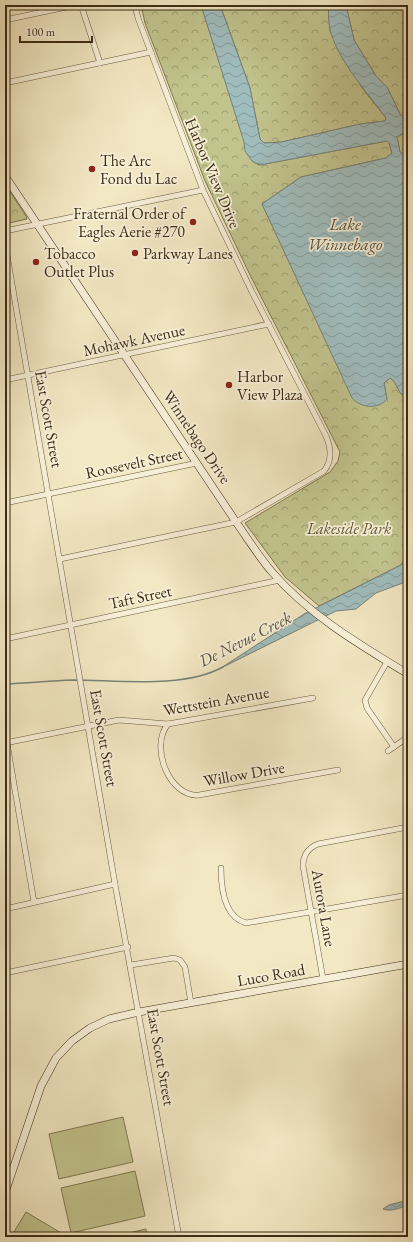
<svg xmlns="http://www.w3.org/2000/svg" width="413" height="1242" viewBox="0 0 413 1242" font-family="'EB Garamond',serif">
  <defs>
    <pattern id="park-crowns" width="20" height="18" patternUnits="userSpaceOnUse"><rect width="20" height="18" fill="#c2c48e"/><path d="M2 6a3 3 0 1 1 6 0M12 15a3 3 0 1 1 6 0" fill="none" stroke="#9f9f73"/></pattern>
    <pattern id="water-waves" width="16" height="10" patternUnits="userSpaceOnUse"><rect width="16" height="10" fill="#a0bdbe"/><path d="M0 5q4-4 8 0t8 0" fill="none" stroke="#849a99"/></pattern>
  </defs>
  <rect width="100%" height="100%" fill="#f2e8c3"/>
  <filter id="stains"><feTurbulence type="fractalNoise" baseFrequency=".005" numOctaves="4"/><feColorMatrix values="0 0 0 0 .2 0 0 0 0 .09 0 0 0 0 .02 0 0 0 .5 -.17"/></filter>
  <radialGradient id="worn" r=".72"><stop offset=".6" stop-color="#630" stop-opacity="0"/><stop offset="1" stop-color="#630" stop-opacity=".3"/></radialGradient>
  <g fill="#c2c48e" stroke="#807852">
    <polygon points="123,1117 133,1162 59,1179 49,1134"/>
    <polygon points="135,1171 145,1216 71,1233 61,1188"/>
    <polygon points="26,1212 66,1236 65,1237 11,1237"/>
    <polygon points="146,1229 147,1237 111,1237"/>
  </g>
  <g fill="url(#park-crowns)" stroke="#807852">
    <path d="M 141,5 L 201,5 L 246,146 L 252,161 L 259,165 L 387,141 L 389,143 L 392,153 L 386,158 L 301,177 L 262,204 L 338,366 L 387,399 L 384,383 L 390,378 C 397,382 397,391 403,395 L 408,394 L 408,554 L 401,565 L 319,606 L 285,577 L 245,523 L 330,472 L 338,461 L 340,452 L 251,277 L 205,181 L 145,23 Z"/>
    <polygon points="220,5 328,5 330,31 362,88 386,118 385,121 360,124 282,142 264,143 260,139 250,88"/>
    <polygon points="346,5 408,5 408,113 401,116 387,87 376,76 354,40"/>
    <polygon points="408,131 408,158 400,152 397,137"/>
    <polygon points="5,184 26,216 27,219 5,224"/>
  </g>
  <g fill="url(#water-waves)" stroke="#78837b">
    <path d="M 201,5 L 220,5 L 250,88 L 260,139 L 264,143 L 282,142 L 360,124 L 385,121 L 386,118 C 367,92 340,63 331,33 C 328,24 329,14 328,5 L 346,5 L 354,40 L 376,76 L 387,87 L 401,116 L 408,113 L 408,131 L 397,137 L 400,152 L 408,158 L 408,394 L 403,396 C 397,391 397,382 390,378 L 384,383 L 387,399 C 378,410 361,408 352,398 L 262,204 L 301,177 L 386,158 L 392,153 L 389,143 L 387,141 L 260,165 L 252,161 L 245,151 L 244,142 Z"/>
    <polygon points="408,554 408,581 376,593 356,609 336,611 221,668 304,614 401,565"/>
    <path d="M 408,1200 L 408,1205 C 400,1208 391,1212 383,1209 L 389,1205 Z"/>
  </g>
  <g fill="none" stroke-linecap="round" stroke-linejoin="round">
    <path stroke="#78837b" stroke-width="1.5" d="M 5,684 C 27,683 50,681 72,680 C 117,680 183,689 223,667"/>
    <defs>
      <g id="street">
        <polyline points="81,5 100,63"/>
        <polyline points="5,20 76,5"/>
        <polyline points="5,83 151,52"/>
        <polyline points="5,231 203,190"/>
        <polyline points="5,243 115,884 179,1237"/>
        <polyline points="5,380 269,324"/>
        <polyline points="5,503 197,463"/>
        <path d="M 60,559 L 236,522 L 324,471 C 333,460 331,448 326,436 L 252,292 L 203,190 L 138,18 L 135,5"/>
        <polyline points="5,639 280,580"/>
        <polyline points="387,662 365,700 367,708 394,747"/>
        <path d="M 168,724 C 149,747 170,798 199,795 L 338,770"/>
        <polyline points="5,743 119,720 168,724 313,698"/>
        <polyline points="7,743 34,902"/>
        <polyline points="388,751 408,737"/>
        <path d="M 221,868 C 221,887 224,917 246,923 L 408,895"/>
        <polyline points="5,909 115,884"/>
        <polyline points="131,965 174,958 180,960 185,967 191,1003"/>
        <polyline points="5,973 128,947"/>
        <path d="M 323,979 L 303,866 C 303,855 308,848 318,844 L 408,827"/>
      </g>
      <g id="secondary">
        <path d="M 5,176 L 236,522 C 248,539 259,557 272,572 C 309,615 360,645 408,674"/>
        <polyline points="5,1193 41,1086 56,1058 72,1041 90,1028 109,1019 139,1012 408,964"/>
      </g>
    </defs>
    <use href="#street" stroke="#6a5b41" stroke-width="6"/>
    <use href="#secondary" stroke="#3d2c16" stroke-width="8"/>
    <use href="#street" stroke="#f7f0d8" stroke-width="5"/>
    <use href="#secondary" stroke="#f7f0d8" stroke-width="7"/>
  </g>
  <g fill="#8f2418" stroke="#f7f0d8" stroke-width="1.5">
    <circle cx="92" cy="169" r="4"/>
    <circle cx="193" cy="222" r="4"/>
    <circle cx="135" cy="253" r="4"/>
    <circle cx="36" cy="262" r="4"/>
    <circle cx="229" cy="385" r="4"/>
  </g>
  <g text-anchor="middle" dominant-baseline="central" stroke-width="3.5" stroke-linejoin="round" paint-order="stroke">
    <g font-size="16" fill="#3d2c16" stroke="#f7f0d8" text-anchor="start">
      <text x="100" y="160">The Arc<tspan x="100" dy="18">Fond du Lac</tspan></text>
      <text x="185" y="213" text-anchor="end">Fraternal Order of<tspan x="185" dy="18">Eagles Aerie #270</tspan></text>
      <text x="44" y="253">Tobacco<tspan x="44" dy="18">Outlet Plus</tspan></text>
      <text x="143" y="253">Parkway Lanes</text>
      <text x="237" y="376">Harbor<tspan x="237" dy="18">View Plaza</tspan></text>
    </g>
    <g font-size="16" fill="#3d2c16" stroke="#f7f0d8">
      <text transform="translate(213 173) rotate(67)">Harbor View Drive</text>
      <text transform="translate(134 340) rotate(-12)">Mohawk Avenue</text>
      <text transform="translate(49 419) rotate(80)">East Scott Street</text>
      <text transform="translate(197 437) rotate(56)">Winnebago Drive</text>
      <text transform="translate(134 463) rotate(-12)">Roosevelt Street</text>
      <text transform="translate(140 597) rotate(-12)">Taft Street</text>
      <text transform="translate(216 701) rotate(-10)">Wettstein Avenue</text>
      <text transform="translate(104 738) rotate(80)">East Scott Street</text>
      <text transform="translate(244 774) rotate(-10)">Willow Drive</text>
      <text transform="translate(324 908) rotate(80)">Aurora Lane</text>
      <text transform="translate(271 975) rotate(-10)">Luco Road</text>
      <text transform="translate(161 1057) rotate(80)">East Scott Street</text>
    </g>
    <g font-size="16" font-style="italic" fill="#5e5234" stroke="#f7f0d8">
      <text x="349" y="528">Lakeside Park</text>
    </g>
    <g font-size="17" font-style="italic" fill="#565040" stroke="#f7f0d8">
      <text x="345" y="224">Lake<tspan x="345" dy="20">Winnebago</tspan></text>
      <text transform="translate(245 639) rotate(-27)">De Nevue Creek</text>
    </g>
  </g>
  <rect width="413" height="1242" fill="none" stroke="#f2e8c3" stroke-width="20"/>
  <rect x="6" y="6" width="401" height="1230" fill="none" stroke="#3d2c16" stroke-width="2"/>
  <rect x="10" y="10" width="393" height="1222" fill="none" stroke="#3d2c16"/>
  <path d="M20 36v6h72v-6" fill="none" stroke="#3d2c16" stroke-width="2"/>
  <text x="26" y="36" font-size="12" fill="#3d2c16" stroke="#f7f0d8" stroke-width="3" paint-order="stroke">100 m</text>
  <rect width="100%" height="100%" filter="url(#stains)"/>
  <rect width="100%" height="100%" fill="url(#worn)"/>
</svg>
